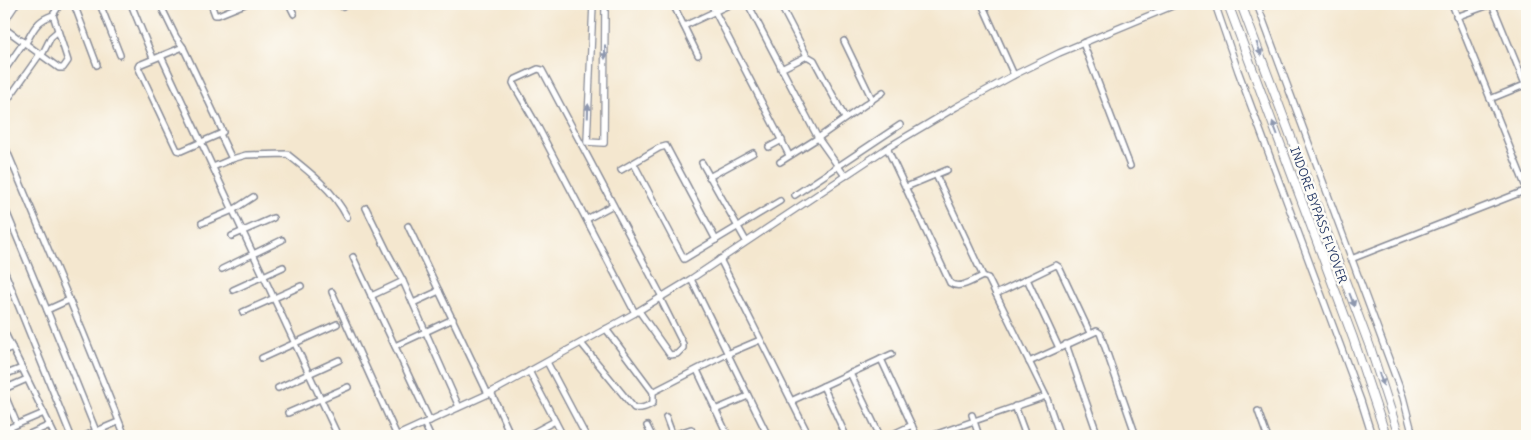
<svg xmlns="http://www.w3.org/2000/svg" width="1531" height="440" viewBox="0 0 1531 440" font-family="Delius,sans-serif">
  <rect width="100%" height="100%" fill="#fdfcf7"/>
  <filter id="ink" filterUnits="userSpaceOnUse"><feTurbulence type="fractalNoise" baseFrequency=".02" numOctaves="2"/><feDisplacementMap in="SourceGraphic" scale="10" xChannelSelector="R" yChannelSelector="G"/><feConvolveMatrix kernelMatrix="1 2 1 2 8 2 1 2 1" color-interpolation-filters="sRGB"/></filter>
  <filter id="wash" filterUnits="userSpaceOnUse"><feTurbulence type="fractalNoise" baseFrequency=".0096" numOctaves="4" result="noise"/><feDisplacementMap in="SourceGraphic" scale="20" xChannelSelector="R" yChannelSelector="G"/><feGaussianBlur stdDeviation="1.12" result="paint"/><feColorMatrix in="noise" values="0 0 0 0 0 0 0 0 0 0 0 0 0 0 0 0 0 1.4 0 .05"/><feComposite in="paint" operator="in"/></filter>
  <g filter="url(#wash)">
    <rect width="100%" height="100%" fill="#f4e7cf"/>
  </g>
  <g filter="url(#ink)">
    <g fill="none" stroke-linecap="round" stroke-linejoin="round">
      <defs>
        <g id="minor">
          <polyline points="74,4 97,65"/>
          <polyline points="100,4 120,55"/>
          <polyline points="131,4 153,58"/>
          <polyline points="160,4 176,37 183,47"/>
          <polyline points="211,4 215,15 218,15 245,4"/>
          <polyline points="289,4 294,14"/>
          <polyline points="341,4 343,7"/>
          <polyline points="673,4 698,55"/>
          <polyline points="711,4 789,155"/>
          <polyline points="748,4 818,138 845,176"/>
          <polyline points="780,4 807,56"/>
          <polyline points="982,4 1014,75"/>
          <polyline points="1452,4 1527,190"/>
          <polyline points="1456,17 1492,4 1527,89"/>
          <polyline points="684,26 731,4"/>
          <polyline points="4,28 59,68 63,68 68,61 53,15 60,4"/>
          <polyline points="844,41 872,99"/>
          <path d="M 26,43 C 33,30 37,20 53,15"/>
          <polyline points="1083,43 1130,166"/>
          <polyline points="42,55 51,37 58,31"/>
          <polyline points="161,56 338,436"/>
          <polyline points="781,69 807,56 814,60 845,118"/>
          <polyline points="4,71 24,42"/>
          <polyline points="1490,99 1527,84"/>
          <polyline points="4,105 40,54"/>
          <polyline points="4,144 83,332 125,436"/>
          <polyline points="769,147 782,140"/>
          <path d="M 887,148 L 950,283 C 960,290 973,280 983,276 L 988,278 L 1046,396 L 1060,436"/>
          <path d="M 232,159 L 246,155 L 287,154 C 311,173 333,190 347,217"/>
          <polyline points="780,162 818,138 883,92"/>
          <polyline points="702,163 746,241"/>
          <polyline points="634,164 684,259 780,201"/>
          <polyline points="213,167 232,159 220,134 223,132 183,47 139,65 138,67 177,150 181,151 220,134"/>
          <polyline points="621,170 659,148 666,146 716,240"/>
          <polyline points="936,175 983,276"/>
          <polyline points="709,177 753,153"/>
          <polyline points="906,187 947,170"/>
          <polyline points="795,195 900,125"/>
          <polyline points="4,206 47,310"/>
          <polyline points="366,208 389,255 403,281 459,407"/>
          <polyline points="587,219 613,205"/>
          <polyline points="202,223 233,210 253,197"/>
          <polyline points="408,226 488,394"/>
          <polyline points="232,236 273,218"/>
          <polyline points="353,257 430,421"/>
          <polyline points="720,259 809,436"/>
          <polyline points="1351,259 1527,190"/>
          <polyline points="222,269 282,240"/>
          <polyline points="4,270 71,436"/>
          <polyline points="691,279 768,436"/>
          <polyline points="1027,279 1059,348"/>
          <polyline points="233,290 283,267"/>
          <polyline points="332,292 397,436"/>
          <polyline points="996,294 1056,265 1059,267 1090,333"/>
          <polyline points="371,296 403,281"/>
          <polyline points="69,300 47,310 98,436"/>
          <polyline points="413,303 439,291"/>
          <polyline points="639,311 670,355 677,354 683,348 683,344 660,298"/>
          <polyline points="243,312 301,286"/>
          <polyline points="635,313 538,127 515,87 513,83 514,80 538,69 542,70 662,297"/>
          <polyline points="4,331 55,436"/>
          <path d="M 581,343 L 634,408 C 642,409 646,407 653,403 L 653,392 L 606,329"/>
          <polyline points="1066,344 1098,436"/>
          <polyline points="395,346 453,319"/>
          <polyline points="4,351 12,347"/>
          <polyline points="262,358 337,324"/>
          <polyline points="881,359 915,432"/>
          <polyline points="547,362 586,436"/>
          <polyline points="1029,362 1097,331 1100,333 1136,436"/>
          <polyline points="697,370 728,436"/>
          <polyline points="529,371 563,436"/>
          <polyline points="850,373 880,436"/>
          <polyline points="4,375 22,368"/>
          <polyline points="823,386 846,436"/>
          <polyline points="278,388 339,360"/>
          <polyline points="4,389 27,379"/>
          <polyline points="491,392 511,436"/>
          <polyline points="653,392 727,354 760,340"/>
          <polyline points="4,393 17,424"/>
          <polyline points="791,401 892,354"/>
          <polyline points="1015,406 1026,436"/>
          <polyline points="715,410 748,396"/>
          <polyline points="1258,411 1267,436"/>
          <polyline points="288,413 348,387"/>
          <polyline points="972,415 979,436"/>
          <polyline points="666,417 673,436"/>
          <polyline points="424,423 430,436"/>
          <polyline points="647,426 652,436"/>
          <polyline points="4,430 44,413"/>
          <polyline points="673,435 691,429 694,436"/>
          <polyline points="25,436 50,425"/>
          <polyline points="85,436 118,422"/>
          <polyline points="527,436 555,421"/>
          <polyline points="889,436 912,425"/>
          <polyline points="931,436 1046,396"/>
        </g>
        <g id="tertiary">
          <polyline points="593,4 587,142 604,143 605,4"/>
          <polyline points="1215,4 1238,71 1361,401 1372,436"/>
          <polyline points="1257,4 1403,397 1413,436"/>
          <polyline points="4,22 16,4"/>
          <polyline points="396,436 488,394 635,313 691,279 887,148 956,107 1014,75 1059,53 1177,4"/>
        </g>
        <g id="trunk">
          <polyline points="1228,4 1353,338 1386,436"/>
          <polyline points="1241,4 1370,347 1399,436"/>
        </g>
      </defs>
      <use href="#minor" stroke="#888b96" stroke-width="8"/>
      <use href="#tertiary" stroke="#888b96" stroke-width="8"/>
      <use href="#trunk" stroke="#888b96" stroke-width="10"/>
      <use href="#minor" stroke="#fff" stroke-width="5"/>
      <use href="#tertiary" stroke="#fff" stroke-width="5.5"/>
      <use href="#trunk" stroke="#fff" stroke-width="8"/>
    </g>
    <defs><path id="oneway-solid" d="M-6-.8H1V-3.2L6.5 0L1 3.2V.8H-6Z" transform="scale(1.25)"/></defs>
    <g fill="#8d97ae">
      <use href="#oneway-solid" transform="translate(1259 49) rotate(70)"/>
      <use href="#oneway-solid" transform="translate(605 52) rotate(90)"/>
      <use href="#oneway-solid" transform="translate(588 111) rotate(-88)"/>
      <use href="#oneway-solid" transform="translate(1275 128) rotate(-111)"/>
      <use href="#oneway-solid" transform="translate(1352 300) rotate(69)"/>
      <use href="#oneway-solid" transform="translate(1381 379) rotate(71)"/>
    </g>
  </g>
  <g text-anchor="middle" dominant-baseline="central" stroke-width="5" stroke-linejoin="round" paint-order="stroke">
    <g font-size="12" fill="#1b2f5e" stroke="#fdfcf7">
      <text transform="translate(1319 215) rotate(70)">INDORE BYPASS FLYOVER</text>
    </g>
  </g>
  <rect width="1531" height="440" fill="none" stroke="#fdfcf7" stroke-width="20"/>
</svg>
